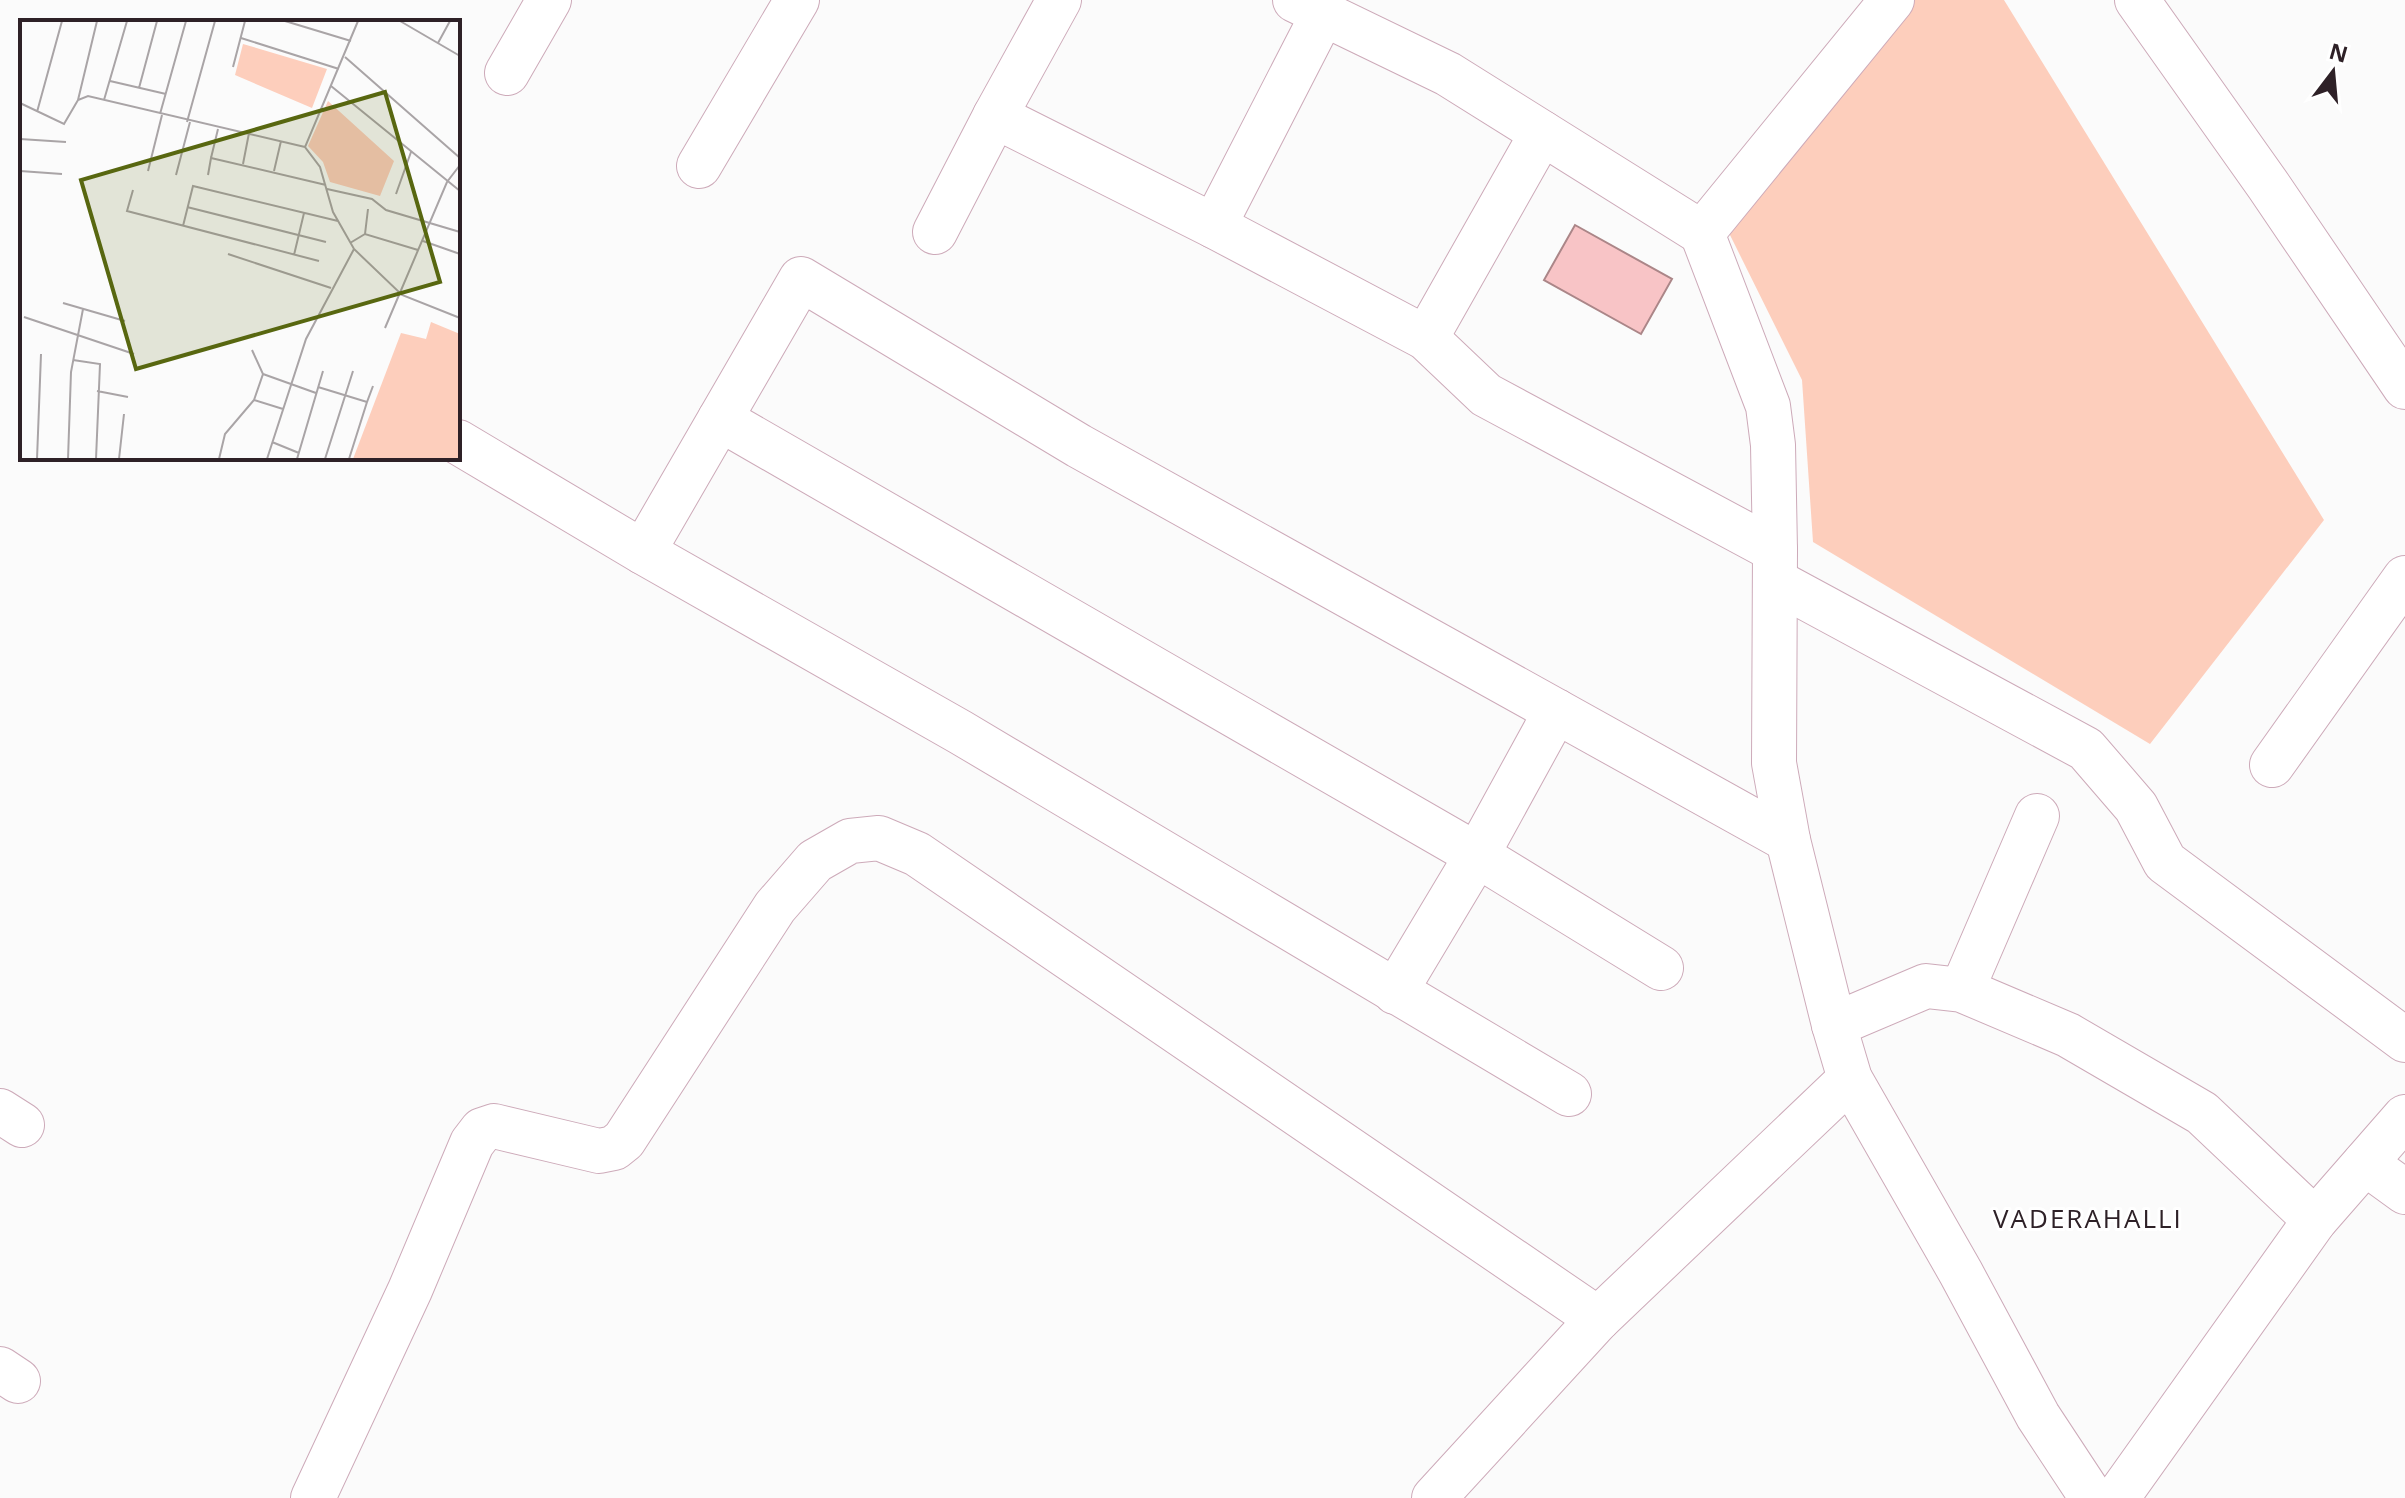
<svg xmlns="http://www.w3.org/2000/svg" width="2405" height="1498" viewBox="0 0 2405 1498" font-family="'Open Sans',sans-serif">
  <rect width="100%" height="100%" fill="#fbfbfb"/>
  <polygon fill="#fdcebc" points="1915,0 2004,0 2324,520 2150,744 1813,542 1802,380 1729,233"/>
  <polygon fill="#f8c4c6" stroke="#ab8688" stroke-width="2" points="1575,225 1672,279 1641,334 1544,280"/>
  <g fill="none" stroke-linecap="round" stroke-linejoin="round">
    <defs>
      <g id="minor">
        <polyline points="1295,0 1448,74 1702,233"/>
        <polyline points="1892,0 1702,233 1768,406 1773,445 1775,550 1774,763 1788,840 1834,1025 1850,1079 1961,1273 2038,1416 2092,1498"/>
        <polyline points="2137,0 2268,185 2405,387"/>
        <polyline points="507,73 549,0"/>
        <polyline points="995,116 1059,0"/>
        <polyline points="699,166 797,0"/>
        <polyline points="1214,226 1323,14"/>
        <polyline points="935,232 995,116 1214,226 1426,338 1486,395 1775,550"/>
        <polyline points="1426,338 1542,133"/>
        <polyline points="720,419 1477,855 1661,968"/>
        <polyline points="458,442 643,552 960,732 1569,1094"/>
        <polyline points="643,552 801,279 1079,446 1788,840"/>
        <polyline points="1775,581 2086,749 2136,807 2165,862 2405,1040"/>
        <polyline points="2272,765 2405,578"/>
        <polyline points="1962,990 2037,816"/>
        <polyline points="1395,992 1477,855 1556,711"/>
        <polyline points="1834,1025 1926,986 1962,990 2068,1035 2202,1113 2315,1220"/>
        <polyline points="0,1111 22,1125"/>
        <polyline points="2365,1163 2405,1192"/>
        <polyline points="0,1369 18,1381"/>
        <polyline points="313,1498 410,1290 472,1143 482,1130 494,1126 599,1151 614,1148 624,1140 775,907 815,861 850,841 879,838 917,854 1598,1319"/>
        <polyline points="1434,1498 1598,1319 1850,1079"/>
        <polyline points="2117,1498 2315,1220 2405,1117"/>
      </g>
    </defs>
    <use href="#minor" stroke="#cdaab9" stroke-width="46"/>
    <use href="#minor" stroke="#fff" stroke-width="44"/>
  </g>
  <g text-anchor="middle" dominant-baseline="central" stroke-width="6" stroke-linejoin="round" paint-order="stroke">
    <g font-size="26" letter-spacing="2" fill="#2e2127" stroke="#fff">
      <text x="2088" y="1218">VADERAHALLI</text>
    </g>
  </g>
  <g transform="translate(20 20)">
    <rect width="440" height="440" fill="#fbfbfb"/>
    <path d="M 223,24 L 307,49 L 292,88 L 215,55 ZM 308,81 L 374,141 L 360,176 L 310,162 L 303,142 L 288,126 ZM 411,302 L 440,314 L 440,439 L 333,439 L 381,313 L 406,319 Z" fill="#fdcebc"/>
    <path fill="none" stroke="#a9a4a6" stroke-width="2" d="M 265,1 L 331,21M 338,1 L 285,127 L 300,147 L 313,192 L 334,229 L 382,275 L 440,298M 380,1 L 440,36M 221,18 L 319,49M 418,23 L 430,1M 325,37 L 440,138M 213,47 L 225,1M 90,61 L 146,74M 311,66 L 440,171M 119,68 L 137,1M 58,80 L 77,1M 84,80 L 107,1M 0,83 L 44,104 L 58,80 L 68,76 L 285,127M 17,92 L 42,1M 140,94 L 166,1M 167,102 L 195,1M 0,119 L 46,122M 191,138 L 198,109M 223,144 L 229,113M 0,151 L 42,154M 128,151 L 142,95M 254,151 L 261,121M 156,155 L 170,102M 188,155 L 191,138 L 306,165M 307,169 L 352,179 L 366,190 L 440,212M 113,170 L 107,191 L 299,241M 376,174 L 391,132M 167,187 L 306,222M 163,206 L 173,166 L 318,201M 345,214 L 348,189M 403,221 L 440,234M 330,223 L 345,214 L 398,230M 208,234 L 311,268M 274,235 L 284,193M 43,283 L 105,301M 4,297 L 114,334M 365,308 L 427,162 L 440,145M 53,340 L 80,344 L 76,439M 243,354 L 296,373M 298,367 L 347,382 L 353,366M 77,371 L 108,377M 234,380 L 263,389M 252,422 L 279,433M 17,439 L 21,334M 48,439 L 51,352 L 63,289M 99,439 L 104,394M 199,439 L 205,414 L 234,380 L 243,354 L 232,330M 247,439 L 286,319 L 334,229M 277,439 L 303,351M 305,439 L 333,351M 329,439 L 347,382"/>
    <path fill="#586710" fill-opacity="0.15" stroke="#586710" stroke-width="4" d="M 365,72 L 420,262 L 116,349 L 61,160 Z"/>
    <rect width="440" height="440" fill="none" stroke="#2e2127" stroke-width="4"/>
  </g>
  <g transform="translate(2333 72) rotate(16)" stroke="#ffffff" stroke-width="6" paint-order="stroke">
  <path d="M0-6L14 30L0 20L-14 30Z" fill="#2e2127"/>
  <text y="-12" font-size="22" font-weight="bold" text-anchor="middle" fill="#2e2127">N</text>
  </g>
</svg>
